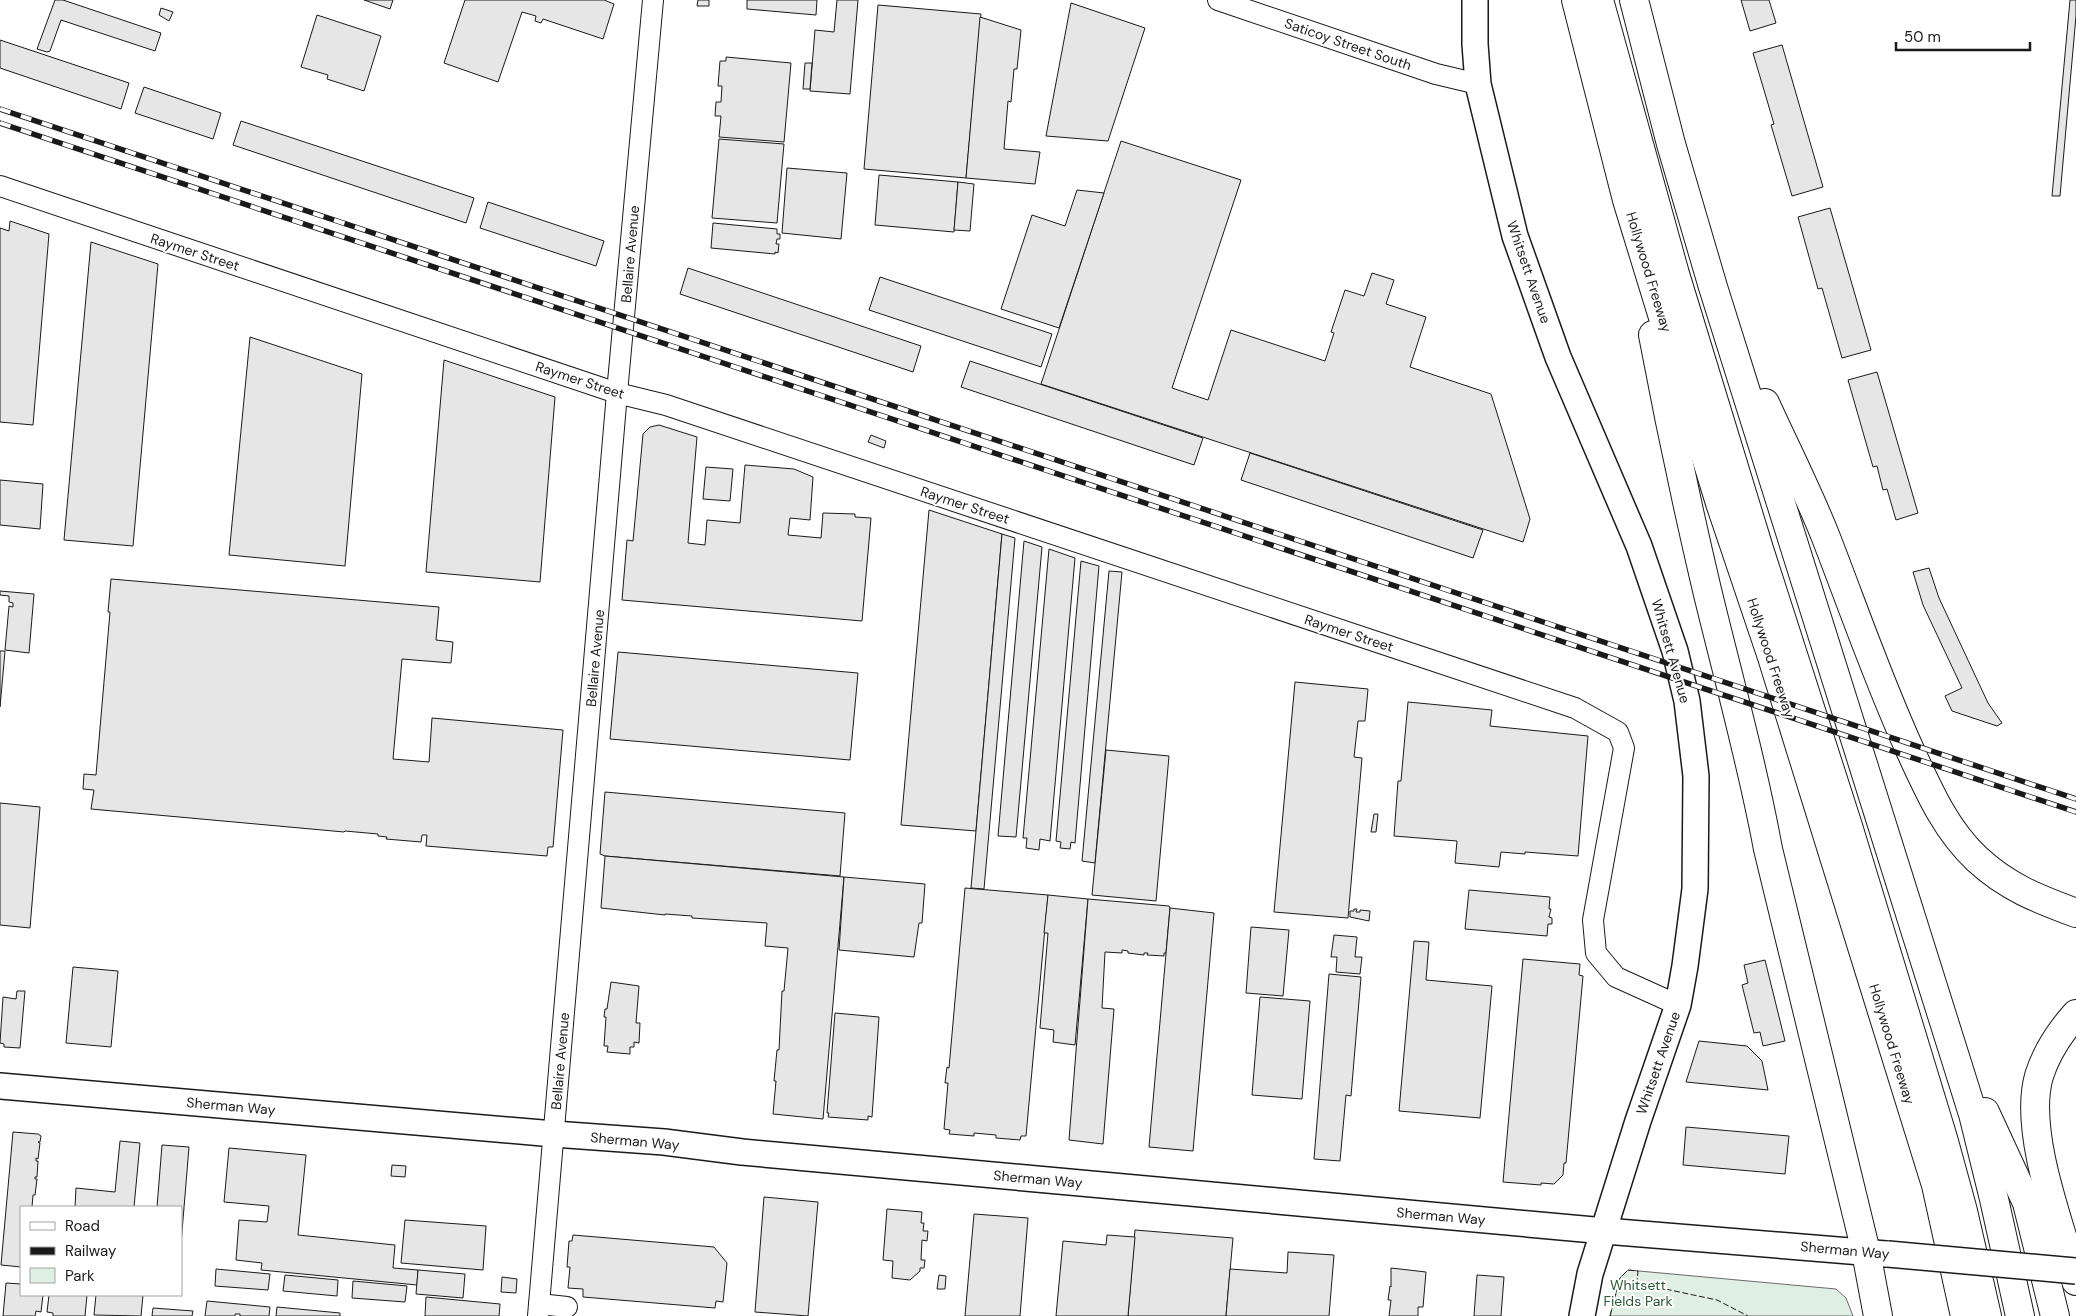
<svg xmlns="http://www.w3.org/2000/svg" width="2076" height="1316" viewBox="0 0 2076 1316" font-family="'DM Sans',sans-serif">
  <rect width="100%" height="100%" fill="#fff"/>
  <polygon fill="#e0efe3" stroke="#6a6a6a" points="1628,1270 1836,1289 1846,1298 1853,1316 1610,1316 1620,1278"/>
  <g fill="#e6e6e6" stroke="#1a1a1a">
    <polygon points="55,0 63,0 161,33 155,51 61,20 50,51 47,52 37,49"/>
    <polygon points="364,0 393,0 390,9"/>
    <polygon points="465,0 604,0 614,4 603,39 543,19 541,23 535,21 536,16 522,12 498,82 444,63"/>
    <polygon points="698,0 709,0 709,6 697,6"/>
    <polygon points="747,0 817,0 816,15 747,9"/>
    <polygon points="837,0 858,0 850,94 810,91 815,30 834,32"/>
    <polygon points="1741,0 1769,0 1776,23 1750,31"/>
    <polygon points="2070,0 2076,0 2076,16 2060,196 2052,196"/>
    <polygon points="1071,3 1145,28 1108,141 1046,136"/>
    <polygon points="878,5 981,14 966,178 864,169"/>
    <polygon points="161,8 173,12 169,21 159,15"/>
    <polygon points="317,15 381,36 364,91 327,79 328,75 301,67"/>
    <polygon points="980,17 1021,30 1017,69 1014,69 1011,102 1008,101 1004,149 1040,152 1035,184 966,178"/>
    <polygon points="0,40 129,83 121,109 0,68"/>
    <polygon points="1782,45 1823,187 1792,196 1771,125 1774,124 1753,53"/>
    <polygon points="726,57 791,63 784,142 719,137 721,116 715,116 716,102 721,102 722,86 718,86 720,61 726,61"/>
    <polygon points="805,63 812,63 810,89 803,89"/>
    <polygon points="144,87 221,113 213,139 135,113"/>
    <polygon points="241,121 474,198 466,223 233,145"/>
    <polygon points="719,139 784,144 777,223 712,218"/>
    <polygon points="1121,141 1241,180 1172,388 1208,400 1231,330 1325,361 1334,333 1331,332 1345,290 1364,296 1372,273 1394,280 1386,304 1426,317 1410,367 1491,394 1530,519 1523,542 1041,384"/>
    <polygon points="787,168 847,173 841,239 782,233"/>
    <polygon points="879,175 958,182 954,232 875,225"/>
    <polygon points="958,182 974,184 970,231 954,230"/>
    <polygon points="1077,190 1104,193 1059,328 1001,309 1032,215 1065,226"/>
    <polygon points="488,202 604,241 596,266 480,228"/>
    <polygon points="1830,208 1871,350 1842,358 1822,288 1818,289 1798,217"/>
    <polygon points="10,221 49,234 33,425 0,422 0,228 9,231"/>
    <polygon points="713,223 777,229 777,234 780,234 780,239 777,239 776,244 779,244 778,253 775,252 775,254 711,248"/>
    <polygon points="91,242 158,264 133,546 64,540"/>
    <polygon points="688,268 921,346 913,372 680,294"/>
    <polygon points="880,277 1052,334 1041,367 869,310"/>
    <polygon points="250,337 362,374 345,566 229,555"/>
    <polygon points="444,360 555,397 540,582 426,572"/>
    <polygon points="970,361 1203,438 1194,465 961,387"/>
    <polygon points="1877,372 1918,513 1896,520 1887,489 1883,490 1877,466 1873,467 1848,380"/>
    <polygon points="659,425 697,437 688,543 705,545 707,520 740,523 745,465 794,469 813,477 810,520 790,518 788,535 821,538 823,513 855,514 855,517 871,518 862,621 622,600 627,540 633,541 643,434 650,427"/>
    <polygon points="871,435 886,441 884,448 868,442"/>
    <polygon points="1250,453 1483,530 1473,558 1241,480"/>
    <polygon points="706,467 733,469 730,501 703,499"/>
    <polygon points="0,480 43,484 40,529 0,525"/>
    <polygon points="929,510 1002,534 976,831 901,825"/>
    <polygon points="1002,534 1015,538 984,889 971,888"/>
    <polygon points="1024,541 1042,547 1016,837 998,836"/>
    <polygon points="1049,549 1075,558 1050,841 1040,839 1039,850 1026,848 1027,838 1023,838"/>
    <polygon points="1081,561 1099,566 1075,843 1071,842 1070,849 1060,848 1061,842 1056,841"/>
    <polygon points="1929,568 1939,598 1988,703 2002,723 1997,726 1952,711 1945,696 1962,688 1923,605 1913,572"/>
    <polygon points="1109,571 1122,572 1095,863 1082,861"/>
    <polygon points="111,579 439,607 436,640 453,642 451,663 402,659 393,759 429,762 432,718 563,730 553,847 548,847 547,856 426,846 427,835 422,835 421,842 386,839 387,837 378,836 378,834 345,831 344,832 91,809 94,790 83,789 84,774 96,775 110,612 108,612"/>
    <polygon points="0,591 34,594 29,653 5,650 9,606 13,607 13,603 9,602 9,596 0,595"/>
    <polygon points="0,651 5,651 0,707"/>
    <polygon points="618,652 858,673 850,760 610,739"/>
    <polygon points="1295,682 1368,689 1365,721 1358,721 1354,757 1362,758 1348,918 1274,912"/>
    <polygon points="1408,702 1492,710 1490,726 1588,736 1578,856 1525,852 1525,854 1501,852 1499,867 1455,863 1457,841 1394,836 1398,781 1401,781"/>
    <polygon points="1106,750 1169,756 1156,901 1092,895"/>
    <polygon points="605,792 845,813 840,876 605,856 600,854"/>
    <polygon points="0,803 40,807 30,928 0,925"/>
    <polygon points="1374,814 1378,814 1376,832 1371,832"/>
    <polygon points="605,856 844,877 823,1119 773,1114 776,1081 774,1081 777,1050 779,1050 782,991 784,991 788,948 765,946 767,923 692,918 692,916 665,914 665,915 601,908"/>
    <polygon points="844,877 925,884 922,923 919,923 914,957 839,950"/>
    <polygon points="965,888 1048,895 1026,1136 1021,1136 1020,1140 996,1138 996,1135 974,1133 974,1136 949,1134 950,1130 944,1129 948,1083 945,1083 947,1067 949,1068"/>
    <polygon points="1469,890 1550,897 1549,909 1551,909 1549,917 1552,918 1552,924 1548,924 1547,936 1465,929"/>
    <polygon points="1048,895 1088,899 1075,1045 1053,1042 1054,1030 1040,1028 1048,933 1044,933"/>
    <polygon points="1088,899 1169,906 1170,908 1166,953 1164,953 1164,956 1147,955 1148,953 1144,953 1144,955 1128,953 1128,951 1122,950 1122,953 1105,952 1102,1008 1114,1009 1103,1144 1069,1140"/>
    <polygon points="1170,908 1214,913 1193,1151 1149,1147"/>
    <polygon points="1354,909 1357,909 1356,912 1360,912 1360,910 1370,911 1369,921 1350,917 1350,911 1354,911"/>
    <polygon points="1251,927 1289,930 1283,996 1246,993"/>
    <polygon points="1334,935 1357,937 1355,957 1362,957 1360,974 1336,972 1337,957 1331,957"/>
    <polygon points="1414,941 1429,942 1426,980 1492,986 1480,1118 1399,1111"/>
    <polygon points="1523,959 1580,964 1579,975 1583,976 1566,1163 1564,1163 1563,1175 1554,1184 1541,1183 1541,1185 1503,1182"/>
    <polygon points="1765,960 1785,1041 1763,1046 1760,1032 1754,1033 1742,985 1748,983 1744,965"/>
    <polygon points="73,967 118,971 111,1047 66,1043"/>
    <polygon points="1329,974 1361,977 1351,1096 1346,1095 1340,1161 1314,1159"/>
    <polygon points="611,982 639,986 636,1023 640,1023 639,1043 634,1042 634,1047 630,1047 630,1054 607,1052 608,1046 604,1046 606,1017 604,1017 605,1009 607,1009"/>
    <polygon points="17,991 25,991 20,1048 4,1047 4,1044 0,1043 3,997 16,999"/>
    <polygon points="1260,997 1310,1001 1302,1099 1252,1095"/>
    <polygon points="835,1013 879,1017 872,1117 868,1116 868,1120 828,1117 829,1113 827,1113"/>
    <polygon points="1699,1041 1747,1046 1762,1061 1768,1090 1686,1082"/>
    <polygon points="1686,1127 1789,1136 1785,1174 1683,1165"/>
    <polygon points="13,1132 38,1134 41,1136 40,1142 38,1142 40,1143 38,1159 36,1158 36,1161 38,1161 37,1177 35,1177 35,1179 37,1179 35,1195 33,1195 32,1207 21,1207 21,1267 1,1265"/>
    <polygon points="120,1141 140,1143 134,1207 75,1207 76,1188 115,1192"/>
    <polygon points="162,1145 189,1147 181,1244 181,1207 157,1207"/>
    <polygon points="229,1148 306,1155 298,1235 395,1245 393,1268 418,1270 417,1285 261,1270 262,1263 236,1260 239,1220 267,1222 269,1206 224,1202"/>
    <polygon points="392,1165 406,1166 405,1177 391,1176"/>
    <polygon points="764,1197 818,1202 808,1316 755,1312"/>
    <polygon points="887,1209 922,1212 921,1223 924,1223 923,1231 928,1231 927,1241 922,1240 921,1260 925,1260 924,1268 920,1268 920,1271 910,1280 892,1278 893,1261 883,1260"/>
    <polygon points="974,1214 1028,1218 1020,1316 965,1316"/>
    <polygon points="405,1220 486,1226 483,1270 401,1263"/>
    <polygon points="1135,1230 1233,1238 1226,1316 1128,1316"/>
    <polygon points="573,1235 714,1247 727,1263 723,1302 716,1301 715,1308 583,1297 583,1289 568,1288 570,1267 567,1267 569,1241 572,1241"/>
    <polygon points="1107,1235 1135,1237 1128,1316 1056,1316 1063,1241 1106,1245"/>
    <polygon points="1288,1252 1334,1255 1329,1316 1226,1316 1230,1269 1287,1273"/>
    <polygon points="1391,1268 1426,1272 1423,1307 1418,1307 1418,1316 1389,1316 1391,1300 1388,1300 1390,1286 1391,1287"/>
    <polygon points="216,1269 270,1274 268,1290 215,1286"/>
    <polygon points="418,1270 465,1274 463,1298 416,1294"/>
    <polygon points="285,1275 338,1280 337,1296 283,1291"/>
    <polygon points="939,1275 946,1276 945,1289 937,1289"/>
    <polygon points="1477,1275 1504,1277 1501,1316 1474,1316"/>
    <polygon points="502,1277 517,1279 516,1293 501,1292"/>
    <polygon points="353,1281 407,1286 405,1302 352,1298"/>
    <polygon points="6,1283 21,1284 21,1295 43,1295 41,1312 36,1311 35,1316 3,1316"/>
    <polygon points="49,1295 87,1295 85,1316 53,1316 53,1313 47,1312"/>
    <polygon points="96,1295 143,1295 141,1316 94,1315"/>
    <polygon points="426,1297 500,1304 499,1316 425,1316"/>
    <polygon points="207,1301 270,1307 269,1316 240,1316 240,1314 235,1314 235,1316 205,1316"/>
    <polygon points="277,1307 340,1313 340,1316 276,1316"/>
    <polygon points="153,1308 193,1311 192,1316 152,1316"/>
  </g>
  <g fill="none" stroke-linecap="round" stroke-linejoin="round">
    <defs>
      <g id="minor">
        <polyline points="1218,0 1436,74 1478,84"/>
        <polyline points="0,186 617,393 666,405 1575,708 1618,732 1624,748 1593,920 1596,953 1616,977 1678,1005"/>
        <polyline points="539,1304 567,1307"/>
        <polyline points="538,1316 617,393 653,0"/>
      </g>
      <g id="major">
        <polyline points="1475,0 1475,44 1478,84 1515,236 1558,357 1639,546 1675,651 1687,701 1696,776 1695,889 1685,966 1678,1005 1638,1121 1590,1274 1582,1316"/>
        <polyline points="0,1086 554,1134 664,1142 742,1152 1605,1231 1886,1254"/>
      </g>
      <g id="highway">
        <polyline points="1576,0 1627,200 1720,503 1772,657 1936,1185 1965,1316"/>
        <polyline points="1599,0 1675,274 1759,549 1848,826 1943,1138 1963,1211 1987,1316"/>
        <polyline points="1634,0 1671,144 1713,287 1973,1114 1994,1199 2020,1316"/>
        <path d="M 1653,335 C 1669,420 1687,505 1707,590 C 1728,677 1752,762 1768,849 L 1866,1252 L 1878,1316"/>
        <path d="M 1765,403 C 1785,447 1807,490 1825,535 C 1853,607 1878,680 1910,750 C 1928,789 1945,829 1977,859 C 2007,887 2038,899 2076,913"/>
        <path d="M 2076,1014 C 2060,1032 2046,1053 2039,1076 C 2023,1131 2060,1226 2076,1281"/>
        <polyline points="1985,1112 2027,1203 2055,1316"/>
      </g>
    </defs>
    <use href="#minor" stroke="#1a1a1a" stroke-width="22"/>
    <use href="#major" stroke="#1a1a1a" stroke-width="28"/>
    <use href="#highway" stroke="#1a1a1a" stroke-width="30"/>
    <use href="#minor" stroke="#fff" stroke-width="20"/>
    <use href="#major" stroke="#fff" stroke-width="25"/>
    <use href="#highway" stroke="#fff" stroke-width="28"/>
    <defs>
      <g id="rail">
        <polyline points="0,109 2076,799"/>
        <polyline points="0,123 2076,812"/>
      </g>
    </defs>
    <use href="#rail" stroke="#1a1a1a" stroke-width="5.5"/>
    <use href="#rail" stroke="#fff" stroke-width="4" stroke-dasharray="11" stroke-linecap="butt"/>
    <defs>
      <polyline id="major-bridge" points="1888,1254 2076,1271"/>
    </defs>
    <use href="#major-bridge" stroke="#1a1a1a" stroke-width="28" stroke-linecap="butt"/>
    <use href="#major-bridge" stroke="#fff" stroke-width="25"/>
    <polyline stroke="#1a1a1a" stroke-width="1" stroke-dasharray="6 2.5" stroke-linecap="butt" points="1610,1316 1620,1278 1628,1270 1638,1271 1637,1283 1717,1300 1748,1316"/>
  </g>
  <g text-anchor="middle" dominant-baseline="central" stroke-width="4" stroke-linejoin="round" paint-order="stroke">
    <g font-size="14" fill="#1a1a1a" stroke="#fff">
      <text transform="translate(1348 44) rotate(19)">Saticoy Street South</text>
      <text transform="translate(195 252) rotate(18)">Raymer Street</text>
      <text transform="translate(630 254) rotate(-85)">Bellaire Avenue</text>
      <text transform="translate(1529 272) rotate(71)">Whitsett Avenue</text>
      <text transform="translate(1649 272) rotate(73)">Hollywood Freeway</text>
      <text transform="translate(580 380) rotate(18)">Raymer Street</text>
      <text transform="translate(965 505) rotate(18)">Raymer Street</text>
      <text transform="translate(1349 633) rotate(18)">Raymer Street</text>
      <text transform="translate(1671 651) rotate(74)">Whitsett Avenue</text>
      <text transform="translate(595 658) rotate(-85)">Bellaire Avenue</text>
      <text transform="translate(1771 658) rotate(72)">Hollywood Freeway</text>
      <text transform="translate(1892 1044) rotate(73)">Hollywood Freeway</text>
      <text transform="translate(560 1061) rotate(-85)">Bellaire Avenue</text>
      <text transform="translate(1658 1063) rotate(-71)">Whitsett Avenue</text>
      <text transform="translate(231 1106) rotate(5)">Sherman Way</text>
      <text transform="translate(635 1141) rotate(5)">Sherman Way</text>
      <text transform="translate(1038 1179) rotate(5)">Sherman Way</text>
      <text transform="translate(1441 1216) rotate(5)">Sherman Way</text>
      <text transform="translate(1845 1250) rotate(5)">Sherman Way</text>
    </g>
    <g font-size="14" fill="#2b5a34" stroke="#fff">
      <text x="1638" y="1285">Whitsett<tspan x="1638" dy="16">Fields Park</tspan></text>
    </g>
  </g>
  <rect x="20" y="1206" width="162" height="90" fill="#ffffff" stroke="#a3a3a3"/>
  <rect x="30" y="1222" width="25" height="8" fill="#ffffff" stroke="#a3a3a3"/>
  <text x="65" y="1231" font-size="15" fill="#1a1a1a">Road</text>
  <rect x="30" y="1247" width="25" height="8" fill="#1a1a1a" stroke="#a3a3a3"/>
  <text x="65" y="1256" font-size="15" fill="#1a1a1a">Railway</text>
  <rect x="30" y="1268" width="25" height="15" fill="#e0efe3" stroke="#a3a3a3"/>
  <text x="65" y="1281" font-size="15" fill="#1a1a1a">Park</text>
  <path d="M1896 42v8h134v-8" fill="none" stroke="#1a1a1a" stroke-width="2.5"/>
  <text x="1904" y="42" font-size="15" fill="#1a1a1a" stroke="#ffffff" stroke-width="4" paint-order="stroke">50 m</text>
</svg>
